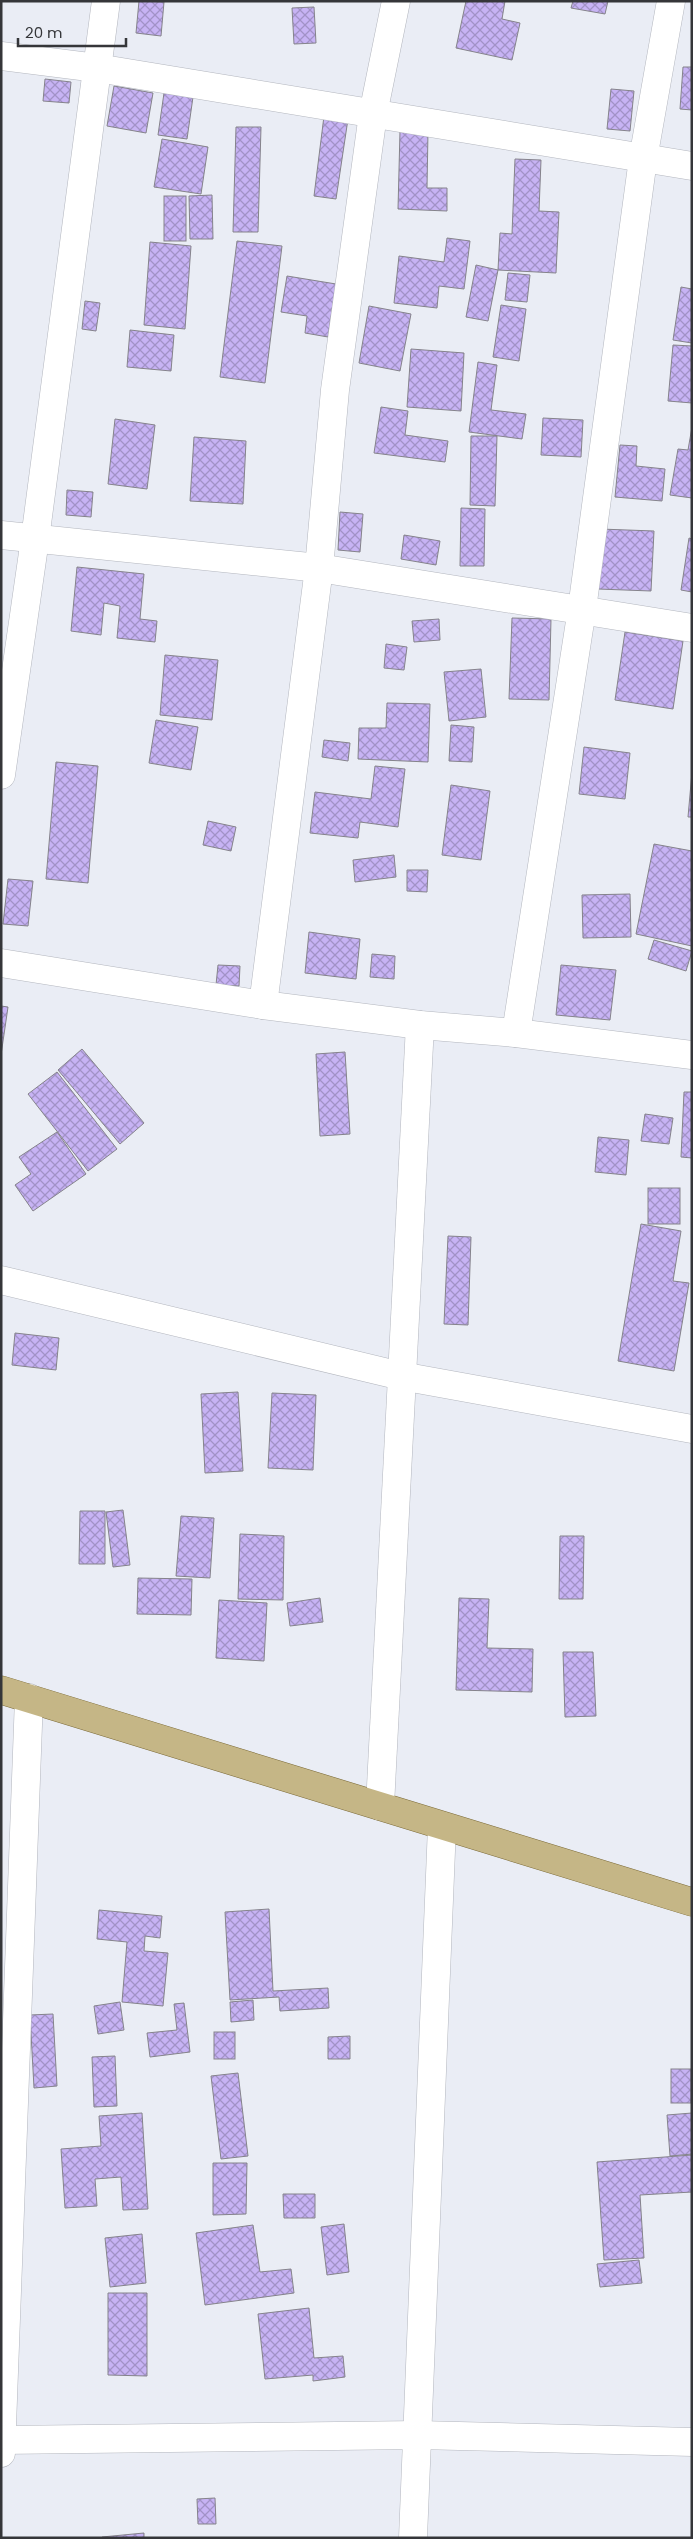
<svg xmlns="http://www.w3.org/2000/svg" width="693" height="2539" viewBox="0 0 693 2539" font-family="Poppins,sans-serif">
  <defs>
    <pattern id="building-cross-hatch" width="8" height="8" patternUnits="userSpaceOnUse" patternTransform="scale(1.25)"><rect width="8" height="8" fill="#c7b3f4"/><path d="M0 0l8 8M0 8l8-8" fill="none" stroke="#a292c7"/></pattern>
  </defs>
  <rect width="100%" height="100%" fill="#eaedf5"/>
  <g fill="url(#building-cross-hatch)" stroke="#85838b">
    <polygon points="139,1 164,2 161,36 136,33"/>
    <polygon points="466,1 505,1 502,19 520,23 512,60 456,48"/>
    <polygon points="573,1 608,1 605,14 571,8"/>
    <polygon points="314,7 316,43 294,44 292,8"/>
    <polygon points="683,67 692,67 692,110 680,109"/>
    <polygon points="45,79 71,82 69,103 43,101"/>
    <polygon points="114,86 153,93 146,133 107,126"/>
    <polygon points="611,89 634,91 630,131 607,129"/>
    <polygon points="164,93 193,97 187,139 158,135"/>
    <polygon points="324,116 348,119 336,199 314,196"/>
    <polygon points="236,127 261,127 258,232 233,232"/>
    <polygon points="400,131 428,131 427,188 447,188 447,211 398,209"/>
    <polygon points="162,139 208,147 201,194 154,187"/>
    <polygon points="515,159 541,160 539,211 559,212 556,273 498,270 500,233 512,234"/>
    <polygon points="212,195 213,239 190,239 189,196"/>
    <rect x="164" y="196" width="22" height="45"/>
    <polygon points="447,238 470,241 464,289 439,286 437,308 394,303 399,256 444,262"/>
    <polygon points="237,241 282,246 265,383 220,377"/>
    <polygon points="150,242 191,246 185,329 144,325"/>
    <polygon points="476,265 498,270 488,321 466,317"/>
    <polygon points="508,273 530,275 527,302 505,300"/>
    <polygon points="287,276 336,284 328,337 305,333 307,316 281,312"/>
    <polygon points="681,287 692,289 692,343 673,340"/>
    <polygon points="85,301 100,303 96,331 82,329"/>
    <polygon points="501,305 526,309 519,361 493,357"/>
    <polygon points="369,306 411,314 400,371 359,363"/>
    <polygon points="130,330 174,335 171,371 127,367"/>
    <polygon points="673,345 692,346 692,403 668,401"/>
    <polygon points="411,349 464,353 461,411 407,407"/>
    <polygon points="478,362 497,365 491,410 526,414 522,439 469,432"/>
    <polygon points="381,407 408,411 405,435 448,441 445,462 374,453"/>
    <polygon points="543,418 583,420 581,457 541,455"/>
    <polygon points="115,419 155,425 147,489 108,484"/>
    <polygon points="692,427 692,498 670,495 678,449 688,450"/>
    <polygon points="471,436 497,436 495,506 470,505"/>
    <polygon points="194,437 246,441 243,504 190,501"/>
    <polygon points="620,445 637,446 636,466 665,469 662,501 615,497"/>
    <polygon points="67,490 93,492 91,517 66,515"/>
    <polygon points="461,508 485,509 484,566 460,566"/>
    <polygon points="340,512 363,514 360,552 338,550"/>
    <polygon points="600,529 654,531 651,591 598,589"/>
    <polygon points="404,535 440,541 436,565 401,559"/>
    <polygon points="689,538 692,539 692,592 681,590"/>
    <polygon points="77,567 144,574 140,619 157,621 155,642 117,638 120,606 104,603 101,635 71,631"/>
    <polygon points="512,618 551,619 549,700 509,699"/>
    <polygon points="439,619 440,640 414,642 412,621"/>
    <polygon points="625,632 683,641 673,709 615,700"/>
    <polygon points="386,644 407,647 404,670 384,668"/>
    <polygon points="165,655 218,660 212,720 160,715"/>
    <polygon points="481,669 486,717 449,721 444,672"/>
    <polygon points="387,703 430,704 428,762 358,759 359,728 386,728"/>
    <polygon points="156,720 198,727 191,770 149,763"/>
    <polygon points="451,725 474,727 472,762 449,761"/>
    <polygon points="324,740 350,743 348,761 322,757"/>
    <polygon points="584,747 630,753 625,799 579,794"/>
    <polygon points="56,762 98,766 88,883 46,879"/>
    <polygon points="375,766 405,769 398,827 360,822 358,838 310,833 315,792 371,799"/>
    <polygon points="692,772 692,817 688,817"/>
    <polygon points="451,785 490,791 481,860 442,855"/>
    <polygon points="208,821 236,827 231,851 203,845"/>
    <polygon points="654,844 692,851 692,946 636,934"/>
    <polygon points="394,855 396,877 355,882 353,860"/>
    <polygon points="407,870 428,870 427,892 407,891"/>
    <polygon points="8,879 33,881 28,926 3,924"/>
    <polygon points="630,894 631,937 583,938 582,895"/>
    <polygon points="309,932 360,939 356,979 305,973"/>
    <polygon points="654,940 692,951 686,971 648,959"/>
    <polygon points="372,954 395,956 394,979 370,977"/>
    <polygon points="218,965 240,966 239,986 216,985"/>
    <polygon points="561,965 616,970 610,1020 556,1015"/>
    <polygon points="1,1006 8,1007 1,1055"/>
    <polygon points="82,1049 144,1123 120,1144 58,1070"/>
    <polygon points="345,1052 350,1134 320,1136 316,1054"/>
    <polygon points="57,1072 117,1149 88,1171 28,1094"/>
    <polygon points="684,1092 692,1092 692,1158 681,1157"/>
    <polygon points="645,1114 673,1118 669,1144 641,1141"/>
    <polygon points="57,1132 86,1174 33,1211 15,1185 31,1174 19,1157"/>
    <polygon points="598,1137 629,1140 626,1175 595,1172"/>
    <rect x="648" y="1188" width="32" height="36"/>
    <polygon points="641,1224 681,1231 673,1281 689,1283 674,1371 618,1361"/>
    <polygon points="448,1236 471,1237 468,1325 444,1324"/>
    <polygon points="15,1333 59,1338 56,1370 12,1365"/>
    <polygon points="238,1392 243,1471 205,1473 201,1394"/>
    <polygon points="272,1393 316,1395 313,1470 268,1468"/>
    <polygon points="123,1510 130,1565 113,1567 106,1512"/>
    <polygon points="80,1511 105,1511 105,1564 79,1564"/>
    <polygon points="181,1516 214,1518 210,1578 176,1576"/>
    <polygon points="240,1534 284,1536 283,1600 238,1599"/>
    <polygon points="560,1536 584,1536 583,1599 559,1599"/>
    <polygon points="138,1578 192,1579 191,1615 137,1614"/>
    <polygon points="320,1598 323,1622 290,1626 287,1603"/>
    <polygon points="459,1598 489,1599 487,1648 533,1649 532,1692 456,1690"/>
    <polygon points="219,1600 267,1603 264,1661 216,1658"/>
    <polygon points="563,1652 593,1652 596,1716 565,1717"/>
    <polygon points="269,1909 273,1991 328,1988 329,2008 280,2011 279,1997 230,2000 225,1912"/>
    <polygon points="99,1910 162,1916 160,1938 145,1936 144,1951 168,1953 163,2006 122,2002 127,1942 97,1939"/>
    <polygon points="253,2000 254,2020 231,2022 230,2002"/>
    <polygon points="120,2002 124,2030 98,2034 94,2006"/>
    <polygon points="184,2003 190,2052 150,2057 147,2033 177,2030 174,2004"/>
    <polygon points="53,2014 57,2086 34,2088 30,2015"/>
    <rect x="214" y="2032" width="21" height="27"/>
    <polygon points="350,2036 350,2059 328,2059 328,2037"/>
    <polygon points="115,2056 117,2106 94,2107 92,2057"/>
    <rect x="671" y="2069" width="20" height="34"/>
    <polygon points="238,2073 248,2156 221,2159 211,2076"/>
    <polygon points="142,2113 148,2209 123,2210 121,2177 95,2179 97,2206 65,2208 61,2149 101,2146 99,2116"/>
    <polygon points="692,2113 692,2154 670,2156 667,2115"/>
    <polygon points="692,2155 692,2192 640,2195 644,2258 604,2260 597,2162"/>
    <polygon points="213,2163 247,2163 246,2214 213,2215"/>
    <polygon points="283,2194 315,2194 315,2218 284,2218"/>
    <polygon points="344,2224 349,2272 327,2275 321,2227"/>
    <polygon points="253,2225 260,2272 291,2269 294,2293 205,2305 196,2233"/>
    <polygon points="142,2234 146,2283 110,2287 105,2238"/>
    <polygon points="639,2260 642,2283 600,2287 597,2264"/>
    <polygon points="108,2293 147,2293 147,2376 108,2375"/>
    <polygon points="309,2308 314,2358 343,2356 345,2377 313,2381 313,2375 265,2379 258,2314"/>
    <polygon points="215,2498 216,2524 198,2524 197,2499"/>
    <polygon points="144,2533 144,2538 102,2538 102,2537"/>
  </g>
  <g fill="none" stroke-linecap="round" stroke-linejoin="round">
    <defs>
      <g id="minor">
        <polyline points="1,56 97,68 692,166"/>
        <polyline points="1,535 319,568 692,628"/>
        <polyline points="1,775 35,539 106,1"/>
        <polyline points="1,963 263,1005 420,1025 516,1033 692,1055"/>
        <polyline points="263,1005 319,568 335,390 373,114 396,1"/>
        <polyline points="516,1033 582,609 643,159 671,1"/>
        <polyline points="1,1280 401,1376 692,1429"/>
        <polyline points="380,1806 420,1025"/>
        <polyline points="1,2440 418,2435 692,2442"/>
        <polyline points="1,2453 29,1698"/>
        <polyline points="413,2538 442,1826"/>
      </g>
      <polyline id="primary" points="1,1690 692,1902"/>
    </defs>
    <use href="#minor" stroke="#b3b6be" stroke-width="29"/>
    <use href="#primary" stroke="#7a6937" stroke-width="29"/>
    <use href="#minor" stroke="#fff" stroke-width="28"/>
    <use href="#primary" stroke="#c5b686" stroke-width="28"/>
  </g>
  <rect width="693" height="2539" fill="none" stroke="#353639" stroke-width="5"/>
  <path d="M18 38v8h108v-8" fill="none" stroke="#353639" stroke-width="2.5"/>
  <text x="25" y="38" font-size="15" fill="#353639" stroke="#eaedf5" stroke-width="4" paint-order="stroke">20 m</text>
</svg>
